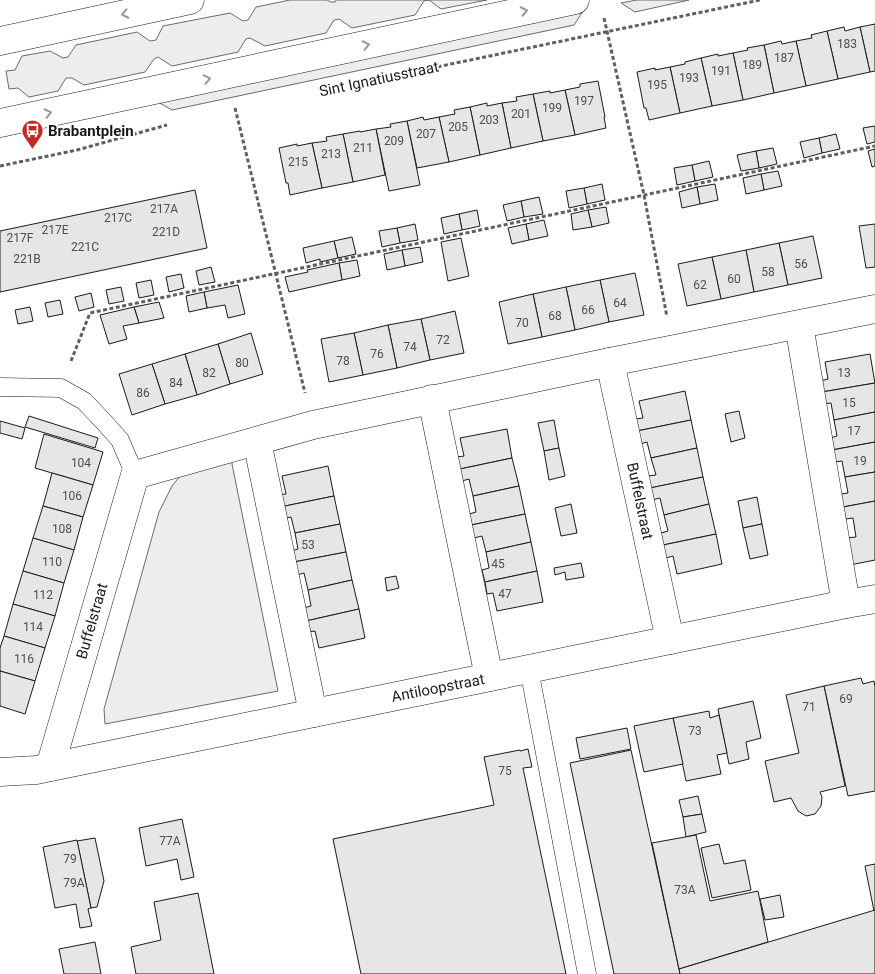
<svg xmlns="http://www.w3.org/2000/svg" width="875" height="974" viewBox="0 0 875 974" font-family="Roboto,sans-serif">
  <rect width="100%" height="100%" fill="#fff"/>
  <g fill="#ededed" stroke="#6a6a6a">
    <polygon points="290,0 327,0 331,2 335,2 336,0 487,0 441,9 429,0 424,1 415,15 352,28 339,19 334,20 326,33 265,46 250,38 246,39 238,52 172,66 158,57 154,59 145,72 84,85 72,78 66,78 58,91 29,97 18,88 9,89 6,71 15,70 22,56 50,51 63,58 68,57 76,45 137,32 150,41 156,40 163,26 230,13 243,21 248,20 256,7"/>
    <polygon points="637,0 689,0 635,12 621,3"/>
    <polygon points="583,11 574,25 172,110 158,102"/>
    <polygon points="230,454 278,691 105,724 104,709 159,512 172,486 188,466"/>
  </g>
  <g fill="#e6e6e6" stroke="#1a1a1a">
    <polygon points="875,24 875,71 870,72 860,27"/>
    <polygon points="844,27 845,31 860,27 870,72 838,79 827,31"/>
    <polygon points="827,31 838,79 806,86 796,41 812,38 811,35"/>
    <polygon points="781,41 782,44 796,41 806,86 774,93 764,45"/>
    <polygon points="764,45 774,93 743,100 733,53 748,50 747,48"/>
    <polygon points="733,53 743,100 712,106 701,58 718,54 718,56"/>
    <polygon points="701,58 712,106 680,113 670,67 685,64 685,62"/>
    <polygon points="670,67 680,113 649,120 646,108 644,108 637,72 655,68 655,70"/>
    <polygon points="598,81 605,117 604,117 606,128 575,135 565,90 580,87 580,84"/>
    <polygon points="565,90 575,135 543,141 533,94 550,91 550,93"/>
    <polygon points="533,94 543,141 511,148 502,103 517,101 516,97"/>
    <polygon points="487,103 487,106 502,103 511,148 480,155 470,107"/>
    <polygon points="470,107 480,155 449,162 439,117 455,114 454,110"/>
    <polygon points="423,117 424,120 439,117 449,162 417,168 407,121"/>
    <polygon points="407,121 420,185 389,191 376,129 391,127 390,124"/>
    <polygon points="875,126 875,142 867,144 863,128"/>
    <polygon points="376,129 385,175 353,182 343,134 360,131 360,132"/>
    <polygon points="343,134 353,182 322,188 312,143 327,141 326,137"/>
    <polygon points="836,134 840,149 822,153 819,138"/>
    <polygon points="819,138 822,153 804,158 800,142"/>
    <polygon points="312,143 322,188 290,195 288,183 286,183 279,148 297,144 297,146"/>
    <polygon points="773,148 777,164 759,168 756,151"/>
    <polygon points="875,149 875,166 872,167 868,151"/>
    <polygon points="756,151 759,168 741,171 737,155"/>
    <polygon points="709,161 713,177 695,181 692,165"/>
    <polygon points="692,165 695,181 677,185 674,168"/>
    <polygon points="778,171 782,186 764,190 761,174"/>
    <polygon points="761,174 764,190 746,194 743,178"/>
    <polygon points="602,184 605,200 587,204 584,188"/>
    <polygon points="715,184 718,200 700,204 697,187"/>
    <polygon points="697,187 700,204 682,208 679,192"/>
    <polygon points="584,188 587,204 569,208 566,191"/>
    <polygon points="195,190 207,248 0,292 0,231"/>
    <polygon points="539,197 543,214 524,217 521,201"/>
    <polygon points="521,201 524,217 507,221 503,205"/>
    <polygon points="606,207 609,223 592,227 588,210"/>
    <polygon points="477,210 480,226 462,230 459,214"/>
    <polygon points="588,210 592,227 573,230 571,214"/>
    <polygon points="459,214 462,230 444,234 441,218"/>
    <polygon points="544,220 548,236 529,240 526,224"/>
    <polygon points="415,224 418,240 400,243 397,228"/>
    <polygon points="526,224 529,240 512,244 508,228"/>
    <polygon points="875,224 875,267 866,268 859,226"/>
    <polygon points="397,228 400,243 382,247 379,231"/>
    <polygon points="813,236 822,278 788,285 779,243"/>
    <polygon points="352,237 356,254 338,258 334,241"/>
    <polygon points="461,238 469,276 448,281 441,242"/>
    <polygon points="334,241 338,258 320,262 320,259 306,263 303,248"/>
    <polygon points="779,243 788,285 754,292 746,250"/>
    <polygon points="420,247 423,262 405,266 402,250"/>
    <polygon points="402,250 405,266 387,270 384,254"/>
    <polygon points="746,250 754,292 721,299 712,257"/>
    <polygon points="712,257 721,299 687,306 678,264"/>
    <polygon points="357,260 360,276 342,280 339,263"/>
    <polygon points="339,263 342,280 289,292 285,277 308,272 307,270"/>
    <polygon points="211,267 215,282 199,285 196,271"/>
    <polygon points="635,273 644,315 609,322 600,280"/>
    <polygon points="181,274 184,288 169,292 166,277"/>
    <polygon points="151,280 154,295 139,298 136,283"/>
    <polygon points="600,280 609,322 575,330 566,287"/>
    <polygon points="238,285 245,314 228,318 225,305 207,308 204,292"/>
    <polygon points="121,287 124,301 109,304 106,290"/>
    <polygon points="566,287 575,330 542,337 533,294"/>
    <polygon points="204,292 207,308 189,312 186,296"/>
    <polygon points="91,293 94,307 79,311 75,297"/>
    <polygon points="533,294 542,337 508,344 499,302"/>
    <polygon points="60,300 63,314 48,317 45,303"/>
    <polygon points="159,302 164,318 139,323 134,307"/>
    <polygon points="30,307 33,321 18,324 15,310"/>
    <polygon points="134,307 139,323 123,326 127,339 109,344 100,315"/>
    <polygon points="455,311 464,353 430,360 421,319"/>
    <polygon points="421,319 430,360 397,368 388,325"/>
    <polygon points="388,325 397,368 363,375 354,333"/>
    <polygon points="251,333 263,374 230,384 218,344"/>
    <polygon points="354,333 363,375 329,382 321,339"/>
    <polygon points="218,344 230,384 197,395 185,354"/>
    <polygon points="185,354 197,395 165,404 152,364"/>
    <polygon points="870,354 875,383 822,392 820,381 828,379 825,362"/>
    <polygon points="152,364 165,404 132,415 119,374"/>
    <polygon points="875,383 875,412 834,420 831,403 824,404 822,392"/>
    <polygon points="685,391 691,420 637,431 635,419 643,418 639,401"/>
    <polygon points="739,411 745,438 731,442 725,414"/>
    <polygon points="875,412 875,442 832,450 830,438 837,436 834,420"/>
    <polygon points="29,416 98,438 95,448 25,427"/>
    <polygon points="554,420 559,448 544,451 538,423"/>
    <polygon points="691,420 697,448 651,458 647,442 640,444 637,431"/>
    <polygon points="0,421 25,428 22,439 0,433"/>
    <polygon points="507,429 512,458 460,469 457,457 464,456 460,438"/>
    <polygon points="44,434 103,452 93,485 35,468"/>
    <polygon points="875,442 875,472 845,477 842,461 835,462 832,450"/>
    <polygon points="559,448 565,476 549,480 544,451"/>
    <polygon points="697,448 703,477 650,488 647,476 656,475 651,458"/>
    <polygon points="512,458 519,486 473,496 469,479 462,481 460,469"/>
    <polygon points="328,466 334,496 280,507 277,495 286,494 282,476"/>
    <polygon points="875,472 875,501 843,507 841,494 848,493 845,477"/>
    <polygon points="52,473 93,485 83,517 43,506"/>
    <polygon points="703,477 709,504 664,515 660,498 652,500 650,488"/>
    <polygon points="519,486 525,514 471,525 469,514 476,512 473,496"/>
    <polygon points="334,496 340,524 295,533 291,517 282,519 280,507"/>
    <polygon points="757,497 762,524 743,528 738,501"/>
    <polygon points="875,501 875,560 850,565 845,538 856,537 853,518 846,519 843,507"/>
    <polygon points="571,504 577,533 561,536 555,508"/>
    <polygon points="709,504 716,534 663,545 661,533 668,531 664,515"/>
    <polygon points="43,506 83,517 74,550 33,538"/>
    <polygon points="525,514 531,542 486,552 482,536 474,538 471,525"/>
    <polygon points="340,524 346,552 294,562 291,551 298,549 295,533"/>
    <polygon points="762,524 768,555 750,559 743,528"/>
    <polygon points="716,534 722,564 677,574 673,556 666,558 663,545"/>
    <polygon points="33,538 74,550 64,583 23,571"/>
    <polygon points="531,542 537,571 485,582 482,570 489,568 486,552"/>
    <polygon points="346,552 352,580 308,590 304,573 297,575 294,562"/>
    <polygon points="581,563 584,577 566,580 565,572 555,575 554,568"/>
    <polygon points="23,571 64,583 55,616 13,604"/>
    <polygon points="537,571 543,602 497,611 493,593 487,594 485,582"/>
    <polygon points="396,576 399,588 387,591 385,578"/>
    <polygon points="352,580 359,609 306,621 303,608 311,606 308,590"/>
    <polygon points="13,604 55,616 45,648 4,636"/>
    <polygon points="359,609 365,638 319,648 315,631 308,632 306,621"/>
    <polygon points="4,636 45,648 35,681 0,671 0,648"/>
    <polygon points="0,671 35,681 25,714 0,706"/>
    <polygon points="861,678 863,684 874,681 875,687 875,791 848,796 824,686"/>
    <polygon points="824,686 845,786 820,792 822,797 821,806 815,814 806,816 798,811 791,798 774,802 765,761 799,753 786,695"/>
    <polygon points="753,701 761,738 746,742 749,759 729,764 718,709"/>
    <polygon points="709,711 710,718 719,715 727,753 717,755 721,774 686,781 673,718"/>
    <polygon points="673,718 683,764 644,772 634,726"/>
    <polygon points="627,728 631,749 580,759 576,738"/>
    <polygon points="528,749 532,767 523,768 566,974 361,974 333,839 494,805 484,757 520,750 520,751"/>
    <polygon points="631,750 679,969 680,974 614,974 570,763"/>
    <polygon points="698,796 702,814 683,817 679,800"/>
    <polygon points="702,814 706,832 686,837 683,817"/>
    <polygon points="182,819 194,877 181,880 177,859 146,866 139,828"/>
    <polygon points="696,835 710,901 758,891 768,942 679,969 652,843"/>
    <polygon points="95,838 104,881 97,907 91,908 77,841"/>
    <polygon points="77,840 91,908 88,909 92,926 80,928 76,904 55,908 43,847"/>
    <polygon points="719,844 724,864 745,860 751,890 712,898 701,848"/>
    <polygon points="875,864 875,910 874,911 865,866"/>
    <polygon points="198,893 214,974 136,974 131,947 161,940 154,902"/>
    <polygon points="780,895 784,917 765,920 760,899"/>
    <polygon points="875,910 875,974 680,974 679,969"/>
    <polygon points="95,942 101,974 64,974 59,949"/>
  </g>
  <g fill="none" stroke-linecap="round" stroke-linejoin="round">
    <defs>
      <g id="service">
        <polyline points="0,387 61,388 84,401 104,422 120,440 135,475"/>
        <polyline points="529,669 587,974"/>
      </g>
      <g id="minor">
        <polyline points="799,325 846,604"/>
        <polyline points="610,362 670,640"/>
        <polyline points="432,399 489,677"/>
        <polyline points="257,441 313,713"/>
        <polyline points="50,767 135,475 313,425 610,362 875,309"/>
        <polyline points="0,772 36,770 846,604 875,599"/>
      </g>
      <g id="secondary">
        <polyline points="0,41 190,0"/>
        <polyline points="0,123 575,0"/>
      </g>
    </defs>
    <use href="#service" stroke="#1a1a1a" stroke-width="19"/>
    <use href="#minor" stroke="#1a1a1a" stroke-width="29"/>
    <use href="#secondary" stroke="#1a1a1a" stroke-width="29"/>
    <g stroke="#5f5f5f" stroke-width="3" stroke-dasharray="4 2.5" stroke-linecap="butt">
      <polyline points="604,18 644,195 667,317"/>
      <polyline points="393,76 760,0"/>
      <polyline points="235,108 305,393"/>
      <polyline points="0,166 77,150 167,125"/>
      <polyline points="71,361 90,313 875,146"/>
    </g>
    <use href="#service" stroke="#fff" stroke-width="18"/>
    <use href="#minor" stroke="#fff" stroke-width="28"/>
    <use href="#secondary" stroke="#fff" stroke-width="28"/>
  </g>
  <defs><path id="oneway-chevron" d="M-2-3.5L2.5 0L-2 3.5" fill="none" stroke-width="1.6" stroke-linecap="round" stroke-linejoin="round" transform="scale(1.25)"/></defs>
  <g stroke="#989898">
    <use href="#oneway-chevron" transform="translate(524 11) rotate(-12)"/>
    <use href="#oneway-chevron" transform="translate(125 14) rotate(168)"/>
    <use href="#oneway-chevron" transform="translate(366 45) rotate(-12)"/>
    <use href="#oneway-chevron" transform="translate(207 79) rotate(-12)"/>
    <use href="#oneway-chevron" transform="translate(48 113) rotate(-12)"/>
  </g>
  <defs>
    <symbol id="bus-pin" viewBox="-11 -11 22 30"><path d="M0 17L-7.5 6A9.5 9.5 0 1 1 7.5 6Z" fill="#c62828" stroke="#fff"/><path d="M-5-6H5V4H4V6H2V4H-2V6H-4V4H-5ZM-3.5-4V0h7V-4ZM-3.5 1.2v1.5H-2V1.2ZM2 1.2v1.5H3.5V1.2Z" fill="#fff"/></symbol>
  </defs>
  <g fill-rule="evenodd">
    <use href="#bus-pin" x="20" y="118" width="25" height="34"/>
  </g>
  <g text-anchor="middle" dominant-baseline="central" stroke-width="4" stroke-linejoin="round" paint-order="stroke">
    <g font-size="12" fill="#4d4d4d">
      <text x="847" y="44">183</text>
      <text x="784" y="58">187</text>
      <text x="752" y="65">189</text>
      <text x="721" y="71">191</text>
      <text x="689" y="78">193</text>
      <text x="657" y="85">195</text>
      <text x="584" y="101">197</text>
      <text x="552" y="108">199</text>
      <text x="521" y="114">201</text>
      <text x="489" y="120">203</text>
      <text x="458" y="127">205</text>
      <text x="426" y="134">207</text>
      <text x="394" y="141">209</text>
      <text x="363" y="148">211</text>
      <text x="331" y="154">213</text>
      <text x="298" y="162">215</text>
      <text x="164" y="209">217A</text>
      <text x="118" y="218">217C</text>
      <text x="55" y="230">217E</text>
      <text x="166" y="232">221D</text>
      <text x="20" y="238">217F</text>
      <text x="85" y="247">221C</text>
      <text x="27" y="259">221B</text>
      <text x="801" y="264">56</text>
      <text x="768" y="272">58</text>
      <text x="734" y="279">60</text>
      <text x="700" y="285">62</text>
      <text x="620" y="303">64</text>
      <text x="588" y="310">66</text>
      <text x="555" y="316">68</text>
      <text x="522" y="323">70</text>
      <text x="443" y="340">72</text>
      <text x="410" y="347">74</text>
      <text x="377" y="354">76</text>
      <text x="343" y="361">78</text>
      <text x="242" y="363">80</text>
      <text x="209" y="373">82</text>
      <text x="844" y="373">13</text>
      <text x="176" y="383">84</text>
      <text x="143" y="393">86</text>
      <text x="849" y="403">15</text>
      <text x="854" y="431">17</text>
      <text x="860" y="461">19</text>
      <text x="81" y="463">104</text>
      <text x="72" y="496">106</text>
      <text x="62" y="529">108</text>
      <text x="308" y="545">53</text>
      <text x="52" y="562">110</text>
      <text x="498" y="564">45</text>
      <text x="505" y="594">47</text>
      <text x="43" y="595">112</text>
      <text x="33" y="627">114</text>
      <text x="24" y="659">116</text>
      <text x="846" y="699">69</text>
      <text x="809" y="707">71</text>
      <text x="695" y="731">73</text>
      <text x="505" y="771">75</text>
      <text x="170" y="841">77A</text>
      <text x="70" y="859">79</text>
      <text x="74" y="883">79A</text>
      <text x="685" y="890">73A</text>
    </g>
    <g font-size="15" fill="#1a1a1a" stroke="#fff">
      <text transform="translate(379 79) rotate(-12)">Sint Ignatiusstraat</text>
      <text transform="translate(640 501) rotate(78)">Buffelstraat</text>
      <text transform="translate(92 621) rotate(-74)">Buffelstraat</text>
      <text transform="translate(438 688) rotate(-11)">Antiloopstraat</text>
    </g>
    <g font-size="15" font-weight="bold" fill="#1a1a1a" stroke="#fff" text-anchor="start">
      <text x="48" y="131">Brabantplein</text>
    </g>
  </g>
</svg>
